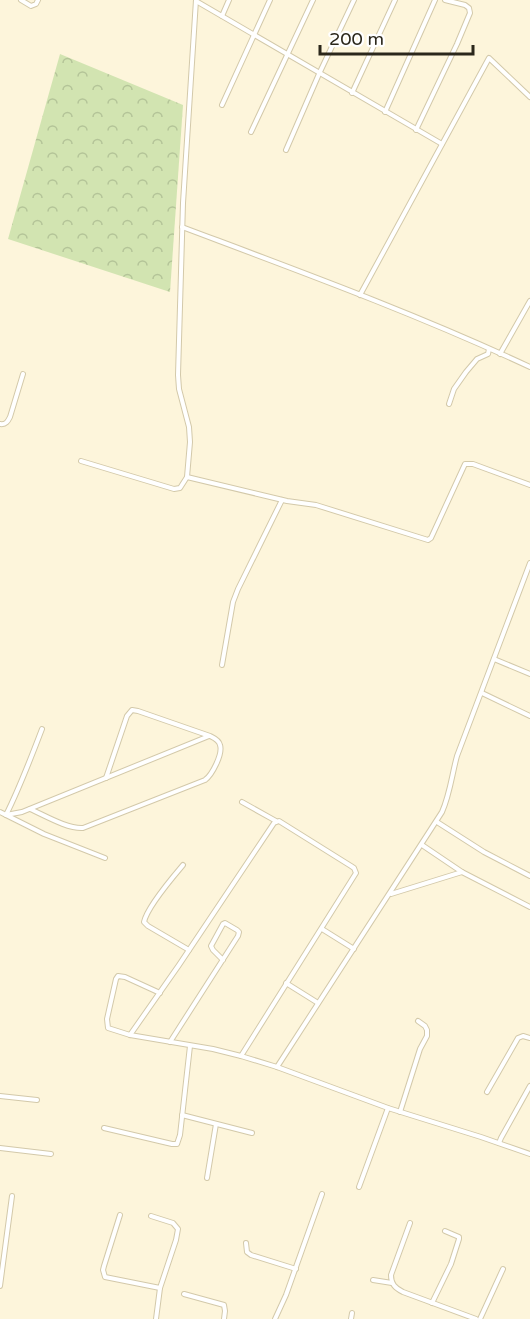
<svg xmlns="http://www.w3.org/2000/svg" width="530" height="1319" viewBox="0 0 530 1319" font-family="'Varela Round',sans-serif">
  <defs>
    <pattern id="forest-crowns" width="20" height="18" patternUnits="userSpaceOnUse" patternTransform="scale(1.5)"><rect width="20" height="18" fill="#d2e4b1"/><path d="M2 6a3 3 0 1 1 6 0M12 15a3 3 0 1 1 6 0" fill="none" stroke="#b4c498"/></pattern>
  </defs>
  <rect width="100%" height="100%" fill="#fdf5db"/>
  <polygon fill="url(#forest-crowns)" points="60,54 183,105 170,292 8,239"/>
  <g fill="none" stroke-linecap="round" stroke-linejoin="round">
    <defs>
      <g id="minor">
        <polyline points="21,0 31,6 36,4 38,0"/>
        <polyline points="196,1 442,144"/>
        <polyline points="222,16 229,0"/>
        <polyline points="352,93 395,0"/>
        <polyline points="222,105 270,0"/>
        <polyline points="385,112 435,0"/>
        <polyline points="416,130 457,44 470,13 469,8 465,5 445,0"/>
        <polyline points="251,132 313,0"/>
        <polyline points="286,150 319,74 354,0"/>
        <path d="M 182,227 C 299,271 417,314 530,367"/>
        <polyline points="360,295 489,58 530,97"/>
        <polyline points="500,354 530,301"/>
        <polyline points="449,404 454,389 466,372 477,359 488,354 489,349"/>
        <path d="M 0,424 C 6,425 8,421 10,417 L 23,374"/>
        <polyline points="81,461 174,489 180,488 187,477 190,442 189,427 179,389 178,375 183,203 196,0"/>
        <polyline points="187,477 287,501 316,505 428,540 431,538 465,464 473,464 530,485"/>
        <polyline points="494,659 530,674"/>
        <polyline points="222,665 233,602 238,589 282,500"/>
        <polyline points="482,693 530,716"/>
        <polyline points="242,802 276,821"/>
        <path d="M 30,809 C 44,815 67,829 83,828 L 205,780 C 212,775 223,754 220,745 C 219,740 214,738 210,736 L 138,711 L 132,710 L 127,716 L 106,778"/>
        <path d="M 0,812 L 6,815 C 20,787 31,758 42,729"/>
        <polyline points="437,822 484,852 530,876"/>
        <polyline points="422,845 462,872 530,907"/>
        <polyline points="105,858 44,834 6,815 22,812 209,736"/>
        <path d="M 183,865 C 172,878 147,907 144,922 L 148,926 L 189,950"/>
        <polyline points="391,894 462,872"/>
        <polyline points="322,929 354,949"/>
        <polyline points="286,983 318,1003"/>
        <polyline points="160,993 125,977 118,976 116,979 107,1019 108,1028 130,1035 213,1049 241,1056 277,1067 388,1108 481,1137 530,1154"/>
        <polyline points="130,1035 179,965 274,823 279,821 351,866 354,868 356,873 241,1056"/>
        <polyline points="170,1042 238,936 239,932 237,930 225,923 223,924 211,946 213,950 223,960"/>
        <path d="M 277,1067 L 442,812 C 450,794 452,774 457,756 L 530,563"/>
        <polyline points="487,1092 518,1038 523,1036 530,1038"/>
        <polyline points="0,1096 37,1100"/>
        <polyline points="400,1112 420,1049 427,1036 427,1030 425,1026 418,1021"/>
        <polyline points="182,1115 252,1133"/>
        <polyline points="104,1128 172,1144 177,1144 180,1135 190,1046"/>
        <polyline points="499,1143 501,1138 530,1086"/>
        <polyline points="0,1148 51,1154"/>
        <polyline points="207,1178 216,1124"/>
        <polyline points="359,1187 388,1108"/>
        <polyline points="120,1215 104,1266 103,1270 105,1277 160,1288"/>
        <polyline points="151,1216 173,1223 178,1229 176,1240 160,1288 156,1319"/>
        <path d="M 410,1223 L 391,1275 C 391,1284 395,1288 403,1292 L 476,1319"/>
        <polyline points="246,1243 247,1252 251,1255 296,1269"/>
        <polyline points="373,1280 392,1283"/>
        <polyline points="0,1286 12,1196"/>
        <polyline points="184,1294 224,1305 225,1311 224,1319"/>
        <polyline points="432,1303 451,1264 459,1239 459,1237 445,1231"/>
        <polyline points="275,1319 286,1295 322,1194"/>
        <polyline points="351,1319 352,1313"/>
        <polyline points="480,1319 503,1269"/>
      </g>
    </defs>
    <use href="#minor" stroke="#d3c9aa" stroke-width="6"/>
    <use href="#minor" stroke="#fff" stroke-width="4"/>
  </g>
  <path d="M320 45v9h153v-9" fill="none" stroke="#2b271b" stroke-width="3"/>
  <text x="329" y="45" font-size="18" fill="#2b271b" stroke="#ffffff" stroke-width="4.5" paint-order="stroke">200 m</text>
</svg>
